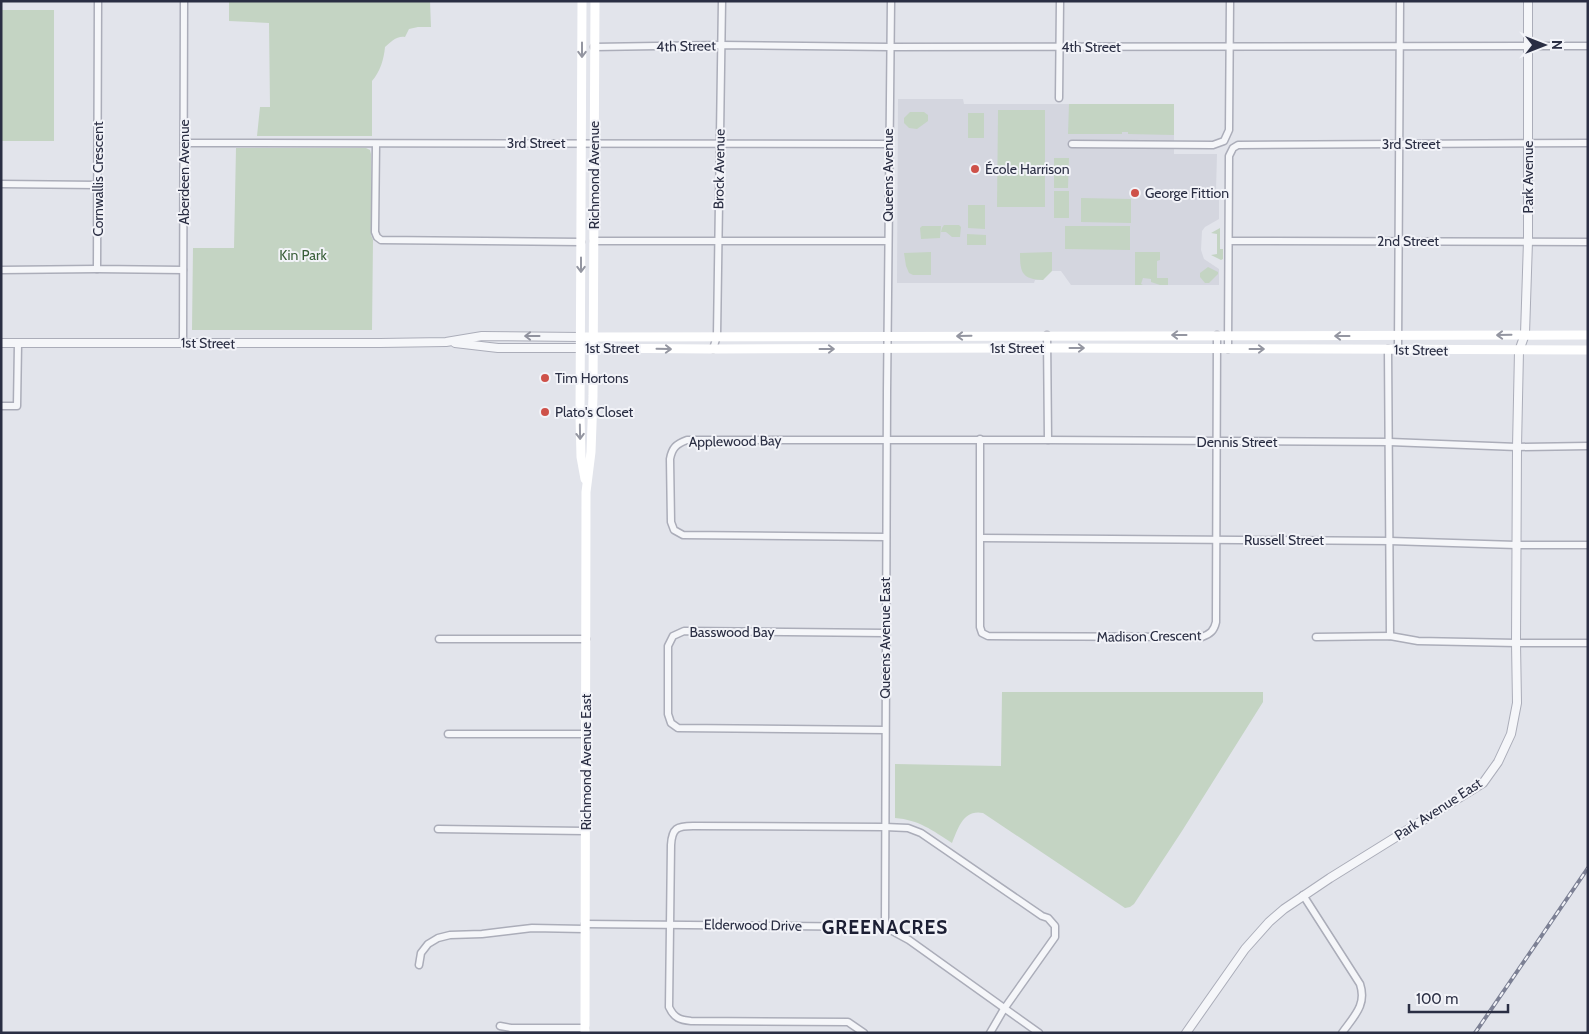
<svg xmlns="http://www.w3.org/2000/svg" width="1589" height="1034" viewBox="0 0 1589 1034" font-family="Cabin,sans-serif">
  <rect width="100%" height="100%" fill="#e2e4eb"/>
  <polygon fill="#d4d6df" points="898,99 963,99 964,104 1174,104 1174,154 1217,154 1216,191 1219,196 1219,219 1205,227 1202,231 1201,250 1204,259 1219,269 1219,285 1071,285 1061,271 1052,271 1052,262 1043,280 1035,280 1034,283 897,283"/>
  <g fill="#c4d4c3">
    <path d="M 229,1 L 430,1 L 431,27 L 418,27 L 409,29 L 405,37 C 398,35 390,42 385,47 C 384,59 380,72 372,81 L 372,136 L 257,136 L 260,107 L 270,107 L 269,23 L 229,21 Z"/>
    <rect x="1" y="10" width="53" height="131"/>
    <polygon points="1069,104 1174,104 1174,135 1128,134 1128,132 1122,132 1122,134 1068,134"/>
    <polygon points="998,110 1045,110 1045,207 997,207"/>
    <polygon points="910,112 924,112 928,115 928,121 917,129 909,128 904,123 904,118"/>
    <rect x="968" y="113" width="16" height="25"/>
    <polygon points="236,148 366,148 370,150 371,154 371,235 373,240 372,330 192,330 193,248 234,248"/>
    <polygon points="1054,158 1069,158 1068,188 1054,188"/>
    <rect x="1054" y="191" width="15" height="27"/>
    <polygon points="1081,198 1131,199 1131,223 1081,222"/>
    <polygon points="968,205 985,205 985,229 968,228"/>
    <polygon points="944,225 959,225 961,227 960,237 952,237 946,232 941,232 942,228"/>
    <polygon points="922,226 941,226 940,238 921,239 920,228"/>
    <polygon points="1065,226 1130,226 1130,250 1065,249"/>
    <polygon points="1220,228 1220,249 1223,249 1223,259 1221,260 1211,255 1217,254 1217,234 1211,233"/>
    <polygon points="967,234 986,235 986,245 967,245"/>
    <polygon points="931,252 931,275 913,275 909,273 906,266 904,253"/>
    <path d="M 1052,252 L 1052,271 L 1043,280 C 1022,279 1020,273 1020,253 Z"/>
    <polygon points="1135,252 1160,252 1160,260 1157,261 1157,278 1168,278 1168,285 1160,285 1151,282 1151,279 1143,278 1141,284 1143,285 1135,285"/>
    <polygon points="1208,267 1218,272 1218,274 1209,283 1205,283 1200,277 1200,273"/>
    <path d="M 1002,692 L 1263,692 L 1263,702 L 1182,831 L 1134,904 L 1130,907 L 1125,908 L 983,813 C 963,809 958,829 952,843 C 932,830 919,820 895,818 L 895,764 L 1001,766 Z"/>
  </g>
  <g fill="none" stroke-linecap="round" stroke-linejoin="round">
    <defs>
      <g id="minor">
        <polyline points="98,1 97,269 183,270"/>
        <polyline points="594,47 721,45 889,47 1588,46"/>
        <polyline points="1059,98 1060,1"/>
        <polyline points="184,143 889,144"/>
        <polyline points="376,144 375,232 377,237 381,240 581,242"/>
        <polyline points="1072,144 1213,145 1224,141 1229,130 1230,1"/>
        <polyline points="1,184 98,185"/>
        <polyline points="594,241 888,241"/>
        <polyline points="1229,241 1588,242"/>
        <polyline points="1,270 97,269"/>
        <polyline points="1047,335 1048,440"/>
        <polyline points="183,342 184,1"/>
        <polyline points="713,349 717,336 722,1"/>
        <polyline points="1228,349 1229,156 1233,148 1238,145 1588,143"/>
        <polyline points="1388,349 1390,636"/>
        <polyline points="1398,349 1400,1"/>
        <polyline points="1,406 17,406 18,344"/>
        <path d="M 980,439 L 980,627 L 982,633 L 988,636 L 1202,637 C 1210,634 1214,631 1216,622 L 1217,335"/>
        <path d="M 886,537 L 683,535 L 674,530 L 671,522 L 670,459 C 672,448 676,444 687,440 L 1048,440 L 1390,442 L 1517,447 L 1588,446"/>
        <polyline points="981,538 1390,541 1516,545 1588,545"/>
        <polyline points="1316,637 1390,636 1418,641 1516,643 1588,643"/>
        <polyline points="439,639 586,639"/>
        <polyline points="885,730 678,728 671,723 668,714 668,646 673,636 684,631 885,633"/>
        <polyline points="448,734 585,734"/>
        <polyline points="438,829 585,831"/>
        <path d="M 1303,895 L 1360,984 C 1367,1005 1354,1016 1342,1033"/>
        <polyline points="585,924 885,927 909,940 1039,1033"/>
        <polyline points="885,927 887,392 891,1"/>
        <polyline points="419,965 421,953 428,944 438,938 450,935 482,934 532,928 585,929"/>
        <polyline points="500,1026 511,1028 585,1028"/>
        <path d="M 864,1033 L 848,1022 L 691,1021 C 680,1020 674,1018 669,1007 L 671,845 C 672,828 677,826 693,826 L 885,827 L 908,828 L 921,833 L 1042,916 L 1048,918 L 1055,926 L 1055,937 L 1004,1009 L 990,1033"/>
      </g>
      <g id="tertiary">
        <polyline points="1,343 380,343 446,342 482,336 581,337"/>
        <polyline points="455,343 498,348 581,348"/>
        <polyline points="1186,1033 1245,949 1269,922 1284,909 1330,878 1483,783 1498,762 1511,734 1517,703 1516,643 1517,447 1519,351 1525,334 1528,241 1528,1"/>
      </g>
    </defs>
    <use href="#minor" stroke="#abadb9" stroke-width="9"/>
    <use href="#tertiary" stroke="#abadb9" stroke-width="10"/>
    <use href="#minor" stroke="#f5f6f9" stroke-width="6"/>
    <use href="#tertiary" stroke="#f5f6f9" stroke-width="8"/>
    <g stroke="#fff" stroke-width="9">
      <polyline points="582,1 580,416 581,457 585,479"/>
      <polyline points="581,337 1588,335"/>
      <polyline points="581,348 713,349 1056,348 1588,350"/>
      <polyline points="585,1033 586,492 591,452 593,396 595,1"/>
    </g>
    <defs>
      <polyline id="rail" points="1475,1033 1588,868"/>
    </defs>
    <use href="#rail" stroke="#7c8094" stroke-width="4"/>
    <use href="#rail" stroke="#f2f3f8" stroke-width="2" stroke-dasharray="5.5" stroke-linecap="butt"/>
  </g>
  <defs><path id="oneway-shaft" d="M-6 0H5M1.5-3L5.5 0L1.5 3" fill="none" stroke-width="1.6" stroke-linecap="round" stroke-linejoin="round" transform="scale(1.25)"/></defs>
  <g stroke="#9496a1">
    <use href="#oneway-shaft" transform="translate(582 50) rotate(90)"/>
    <use href="#oneway-shaft" transform="translate(581 265) rotate(90)"/>
    <use href="#oneway-shaft" transform="translate(1179 335) rotate(-180)"/>
    <use href="#oneway-shaft" transform="translate(1504 335) rotate(179)"/>
    <use href="#oneway-shaft" transform="translate(964 336) rotate(179)"/>
    <use href="#oneway-shaft" transform="translate(1342 336) rotate(-180)"/>
    <use href="#oneway-shaft" transform="translate(1077 348)"/>
    <use href="#oneway-shaft" transform="translate(664 349) rotate(1)"/>
    <use href="#oneway-shaft" transform="translate(827 349)"/>
    <use href="#oneway-shaft" transform="translate(1257 349)"/>
    <use href="#oneway-shaft" transform="translate(580 432) rotate(89)"/>
  </g>
  <use stroke="#90929e" href="#oneway-shaft" transform="translate(532 336) rotate(-180)"/>
  <g fill="#ce5149" stroke="#f2f3f8" stroke-width="2">
    <circle cx="975" cy="169" r="5"/>
    <circle cx="1135" cy="193" r="5"/>
    <circle cx="545" cy="378" r="5"/>
    <circle cx="545" cy="412" r="5"/>
  </g>
  <g text-anchor="middle" dominant-baseline="central" stroke-width="4" stroke-linejoin="round" paint-order="stroke">
    <g font-size="14" fill="#2a2e43" stroke="#f2f3f8">
      <text transform="translate(686 46) rotate(-1)">4th Street</text>
      <text x="1091" y="47">4th Street</text>
      <text x="536" y="143">3rd Street</text>
      <text x="1411" y="144">3rd Street</text>
      <text transform="translate(719 169) rotate(-89)">Brock Avenue</text>
      <text transform="translate(184 172) rotate(-90)">Aberdeen Avenue</text>
      <text transform="translate(594 175) rotate(-90)">Richmond Avenue</text>
      <text transform="translate(888 175) rotate(-90)">Queens Avenue</text>
      <text transform="translate(1528 177) rotate(-90)">Park Avenue</text>
      <text transform="translate(98 179) rotate(-90)">Cornwallis Crescent</text>
      <text x="1408" y="241">2nd Street</text>
      <text transform="translate(208 343) rotate(1)">1st Street</text>
      <text x="612" y="348">1st Street</text>
      <text x="1017" y="348">1st Street</text>
      <text transform="translate(1421 350) rotate(1)">1st Street</text>
      <text transform="translate(735 441) rotate(-1)">Applewood Bay</text>
      <text x="1237" y="442">Dennis Street</text>
      <text x="1284" y="540">Russell Street</text>
      <text x="732" y="632">Basswood Bay</text>
      <text transform="translate(1149 636) rotate(-1)">Madison Crescent</text>
      <text transform="translate(885 638) rotate(-90)">Queens Avenue East</text>
      <text transform="translate(586 762) rotate(-90)">Richmond Avenue East</text>
      <text transform="translate(1438 809) rotate(-33)">Park Avenue East</text>
      <text transform="translate(753 925) rotate(1)">Elderwood Drive</text>
    </g>
    <g font-size="14" fill="#2a2e43" stroke="#f2f3f8" text-anchor="start">
      <text x="985" y="169">École Harrison</text>
      <text x="1145" y="193">George Fittion</text>
      <text x="555" y="378">Tim Hortons</text>
      <text x="555" y="412">Plato's Closet</text>
    </g>
    <g font-size="14" fill="#385e38" stroke="#f2f3f8">
      <text x="303" y="255">Kin Park</text>
    </g>
    <g font-size="19" font-weight="bold" letter-spacing="1" fill="#1c1f34" stroke="#f2f3f8">
      <text x="885" y="927">GREENACRES</text>
    </g>
  </g>
  <rect width="1589" height="1034" fill="none" stroke="#2a2e43" stroke-width="5"/>
  <g transform="translate(1544 45) rotate(90)" stroke="#f2f3f8" stroke-width="4" paint-order="stroke">
  <path d="M0-4L9 19L0 12L-9 19Z" fill="#2a2e43"/>
  <text y="-8" font-size="14" font-weight="bold" text-anchor="middle" fill="#2a2e43">N</text>
  </g>
  <path d="M1409 1004v8h99v-8" fill="none" stroke="#2a2e43" stroke-width="2.5"/>
  <text x="1416" y="1004" font-size="15" fill="#2a2e43" stroke="#f2f3f8" stroke-width="4" paint-order="stroke">100 m</text>
</svg>
